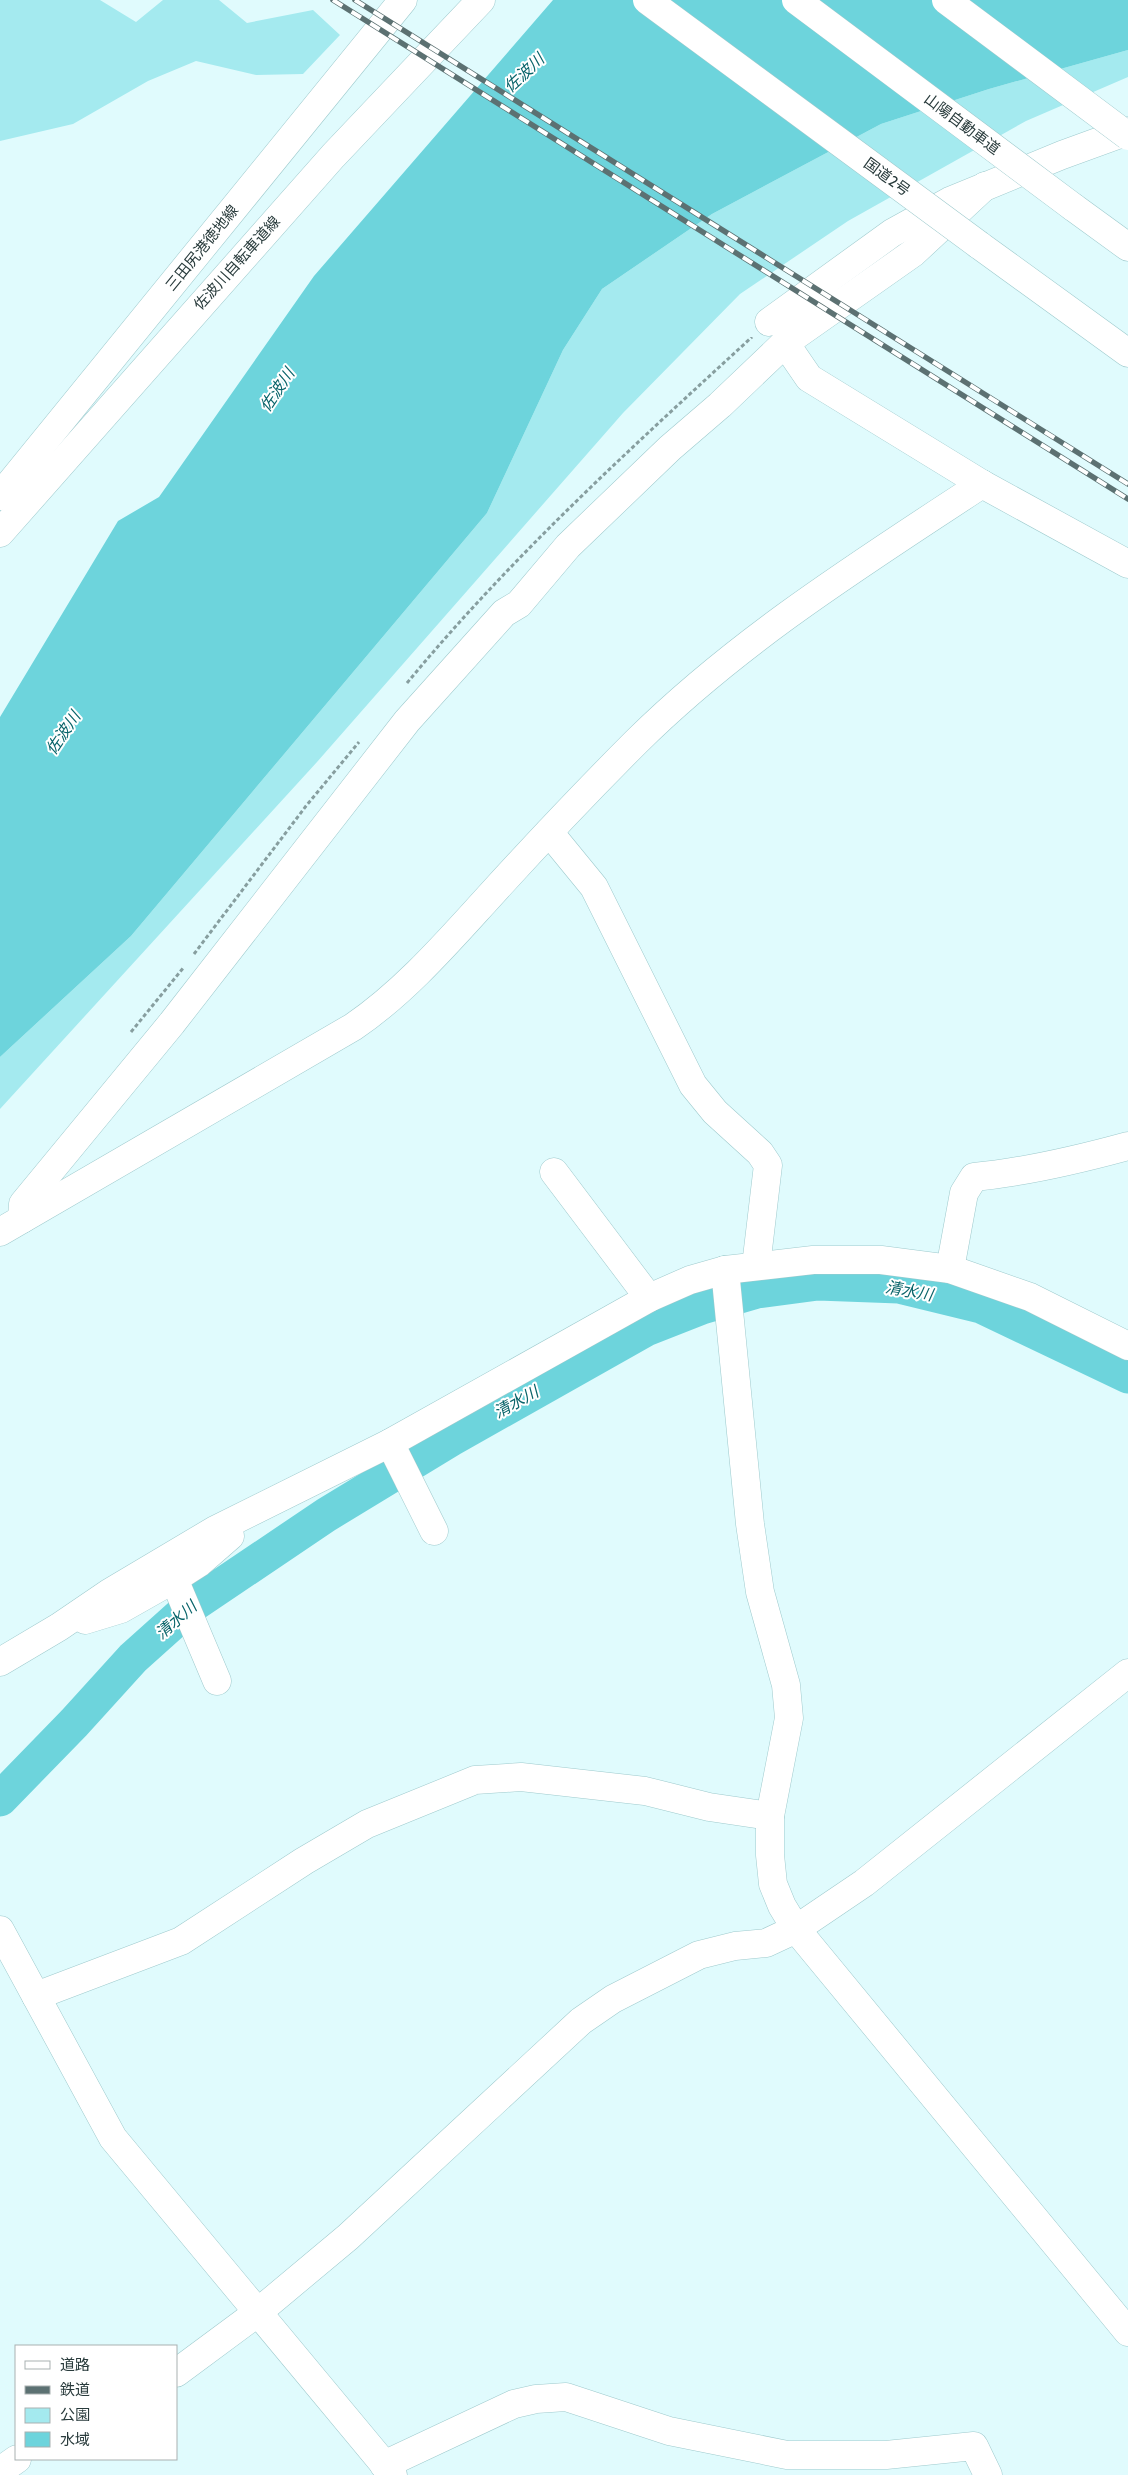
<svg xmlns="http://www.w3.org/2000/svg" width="1128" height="2475" viewBox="0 0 1128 2475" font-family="Cabin,'Noto Sans JP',sans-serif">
  <rect width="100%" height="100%" fill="#e0fbfd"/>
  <g fill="#a4eaef">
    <polygon points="0,0 100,0 136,22 163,0 219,0 247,23 313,10 340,35 303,74 256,75 196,61 148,81 73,124 0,141"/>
    <polygon points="1128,50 1128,77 1026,121 848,221 740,294 623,413 317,762 0,1109 0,1057 131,936 487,513 563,350 602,289 712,214 881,124 989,89"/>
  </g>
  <polygon fill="#6dd4dc" points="553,0 1128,0 1128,50 989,89 881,124 712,214 602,289 563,350 487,513 131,936 0,1057 0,717 118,521 159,497 314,276"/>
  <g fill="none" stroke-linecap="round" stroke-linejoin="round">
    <polyline stroke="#6dd4dc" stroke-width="35" points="0,1799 74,1723 133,1658 191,1606 326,1515 451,1439 646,1329 702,1307 757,1291 818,1283 899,1286 981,1306 1128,1376"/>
    <defs>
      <g id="minor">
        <polyline points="769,322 892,233 950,201 1062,155 1128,131"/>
        <polyline points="785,343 809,378 982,484 1128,564"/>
        <polyline points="549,832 594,887 693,1085 715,1112 760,1153 768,1165 756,1266"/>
        <polyline points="554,1172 649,1298"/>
        <polyline points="22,1219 23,1204 172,1023 407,721 504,613 519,604 568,546 670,448 720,405 785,343 913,253 985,186"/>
        <path d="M 0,1232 L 353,1027 C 403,993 445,945 486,900 C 535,846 585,793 636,742 C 739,640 862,563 982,484"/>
        <path d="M 950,1269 L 964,1193 L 974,1177 C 1026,1172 1077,1160 1128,1146"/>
        <polyline points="725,1270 750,1524 760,1592 786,1685 789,1718 770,1816 770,1855 773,1884 782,1906 796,1929 1128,2332"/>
        <polyline points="390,1443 434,1531"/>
        <polyline points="174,1579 217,1681"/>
        <polyline points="85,1620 121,1609 174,1579 199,1563 230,1536"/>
        <polyline points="0,1662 59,1627 109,1593 215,1530 390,1443 649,1298 690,1280 725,1270 813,1260 881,1260 950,1269 1030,1297 1128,1346"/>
        <polyline points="0,1930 113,2138 393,2475"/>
        <polyline points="36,1996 181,1941 304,1861 367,1824 475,1780 521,1777 645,1791 709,1807 770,1816"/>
        <polyline points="176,2373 257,2313 348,2237 581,2021 613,1999 699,1955 735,1946 766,1943 796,1929 864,1883 1128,1673"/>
        <polyline points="384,2465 514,2404 536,2399 566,2397 669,2431 787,2455 886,2455 974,2446 988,2475"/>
        <polyline points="0,2471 17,2459"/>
      </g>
      <g id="major">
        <polyline points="0,496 403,0"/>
        <polyline points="0,533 333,156 481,0"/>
      </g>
      <g id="highway">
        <polyline points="1073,207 1128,247"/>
        <polyline points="979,245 1128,353"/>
      </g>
    </defs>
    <use href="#minor" stroke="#9ecacd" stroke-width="29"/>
    <use href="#major" stroke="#9ecacd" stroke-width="29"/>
    <use href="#highway" stroke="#9ecacd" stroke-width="29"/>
    <g stroke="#879e9f" stroke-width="3" stroke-dasharray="4 2.5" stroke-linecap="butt">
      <path d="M 407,683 C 511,557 632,447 752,337"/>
      <polyline points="194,954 306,806 359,742"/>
      <polyline points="131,1032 184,967"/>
    </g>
    <use href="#minor" stroke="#fff" stroke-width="28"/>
    <use href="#major" stroke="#fff" stroke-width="28"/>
    <use href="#highway" stroke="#fff" stroke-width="28"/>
    <defs>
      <g id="rail">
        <polyline points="333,0 1128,499"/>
        <polyline points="355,0 1128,484"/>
      </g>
    </defs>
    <use href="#rail" stroke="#5c7172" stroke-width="5.5"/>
    <use href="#rail" stroke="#fff" stroke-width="4" stroke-dasharray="11" stroke-linecap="butt"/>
    <defs>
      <g id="highway-bridge">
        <polyline points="647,0 979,245"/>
        <polyline points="796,0 1073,207"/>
        <polyline points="946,0 1128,136"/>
      </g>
    </defs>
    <use href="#highway-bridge" stroke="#9ecacd" stroke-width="29" stroke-linecap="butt"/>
    <use href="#highway-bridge" stroke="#fff" stroke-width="28"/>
  </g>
  <g text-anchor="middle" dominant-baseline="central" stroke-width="4" stroke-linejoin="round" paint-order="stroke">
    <g font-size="15" fill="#293b3c" stroke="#fff">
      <text transform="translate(962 124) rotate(37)">山陽自動車道</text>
      <text transform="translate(887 177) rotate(36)">国道2号</text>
      <text transform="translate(202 248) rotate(-51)">三田尻港徳地線</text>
      <text transform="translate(237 263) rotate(-48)">佐波川自転車道線</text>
    </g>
    <g font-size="16" font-style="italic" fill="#09646a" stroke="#fff">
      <text transform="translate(524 73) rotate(-43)">佐波川</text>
      <text transform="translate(277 390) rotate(-56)">佐波川</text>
      <text transform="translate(63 733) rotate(-56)">佐波川</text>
      <text transform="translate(909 1291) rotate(10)">清水川</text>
      <text transform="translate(516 1402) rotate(-29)">清水川</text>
      <text transform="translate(176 1620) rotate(-41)">清水川</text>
    </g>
  </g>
  <rect x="15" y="2345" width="162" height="115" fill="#ffffff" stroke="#a9b1b1"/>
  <rect x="25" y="2361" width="25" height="8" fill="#ffffff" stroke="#a9b1b1"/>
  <text x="60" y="2370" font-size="15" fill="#293b3c">道路</text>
  <rect x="25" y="2386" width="25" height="8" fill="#5c7172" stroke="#a9b1b1"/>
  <text x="60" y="2395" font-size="15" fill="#293b3c">鉄道</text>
  <rect x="25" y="2408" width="25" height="15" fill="#a4eaef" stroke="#a9b1b1"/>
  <text x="60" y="2420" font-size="15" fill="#293b3c">公園</text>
  <rect x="25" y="2432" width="25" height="15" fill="#6dd4dc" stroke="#a9b1b1"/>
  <text x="60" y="2445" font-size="15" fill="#293b3c">水域</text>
</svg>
